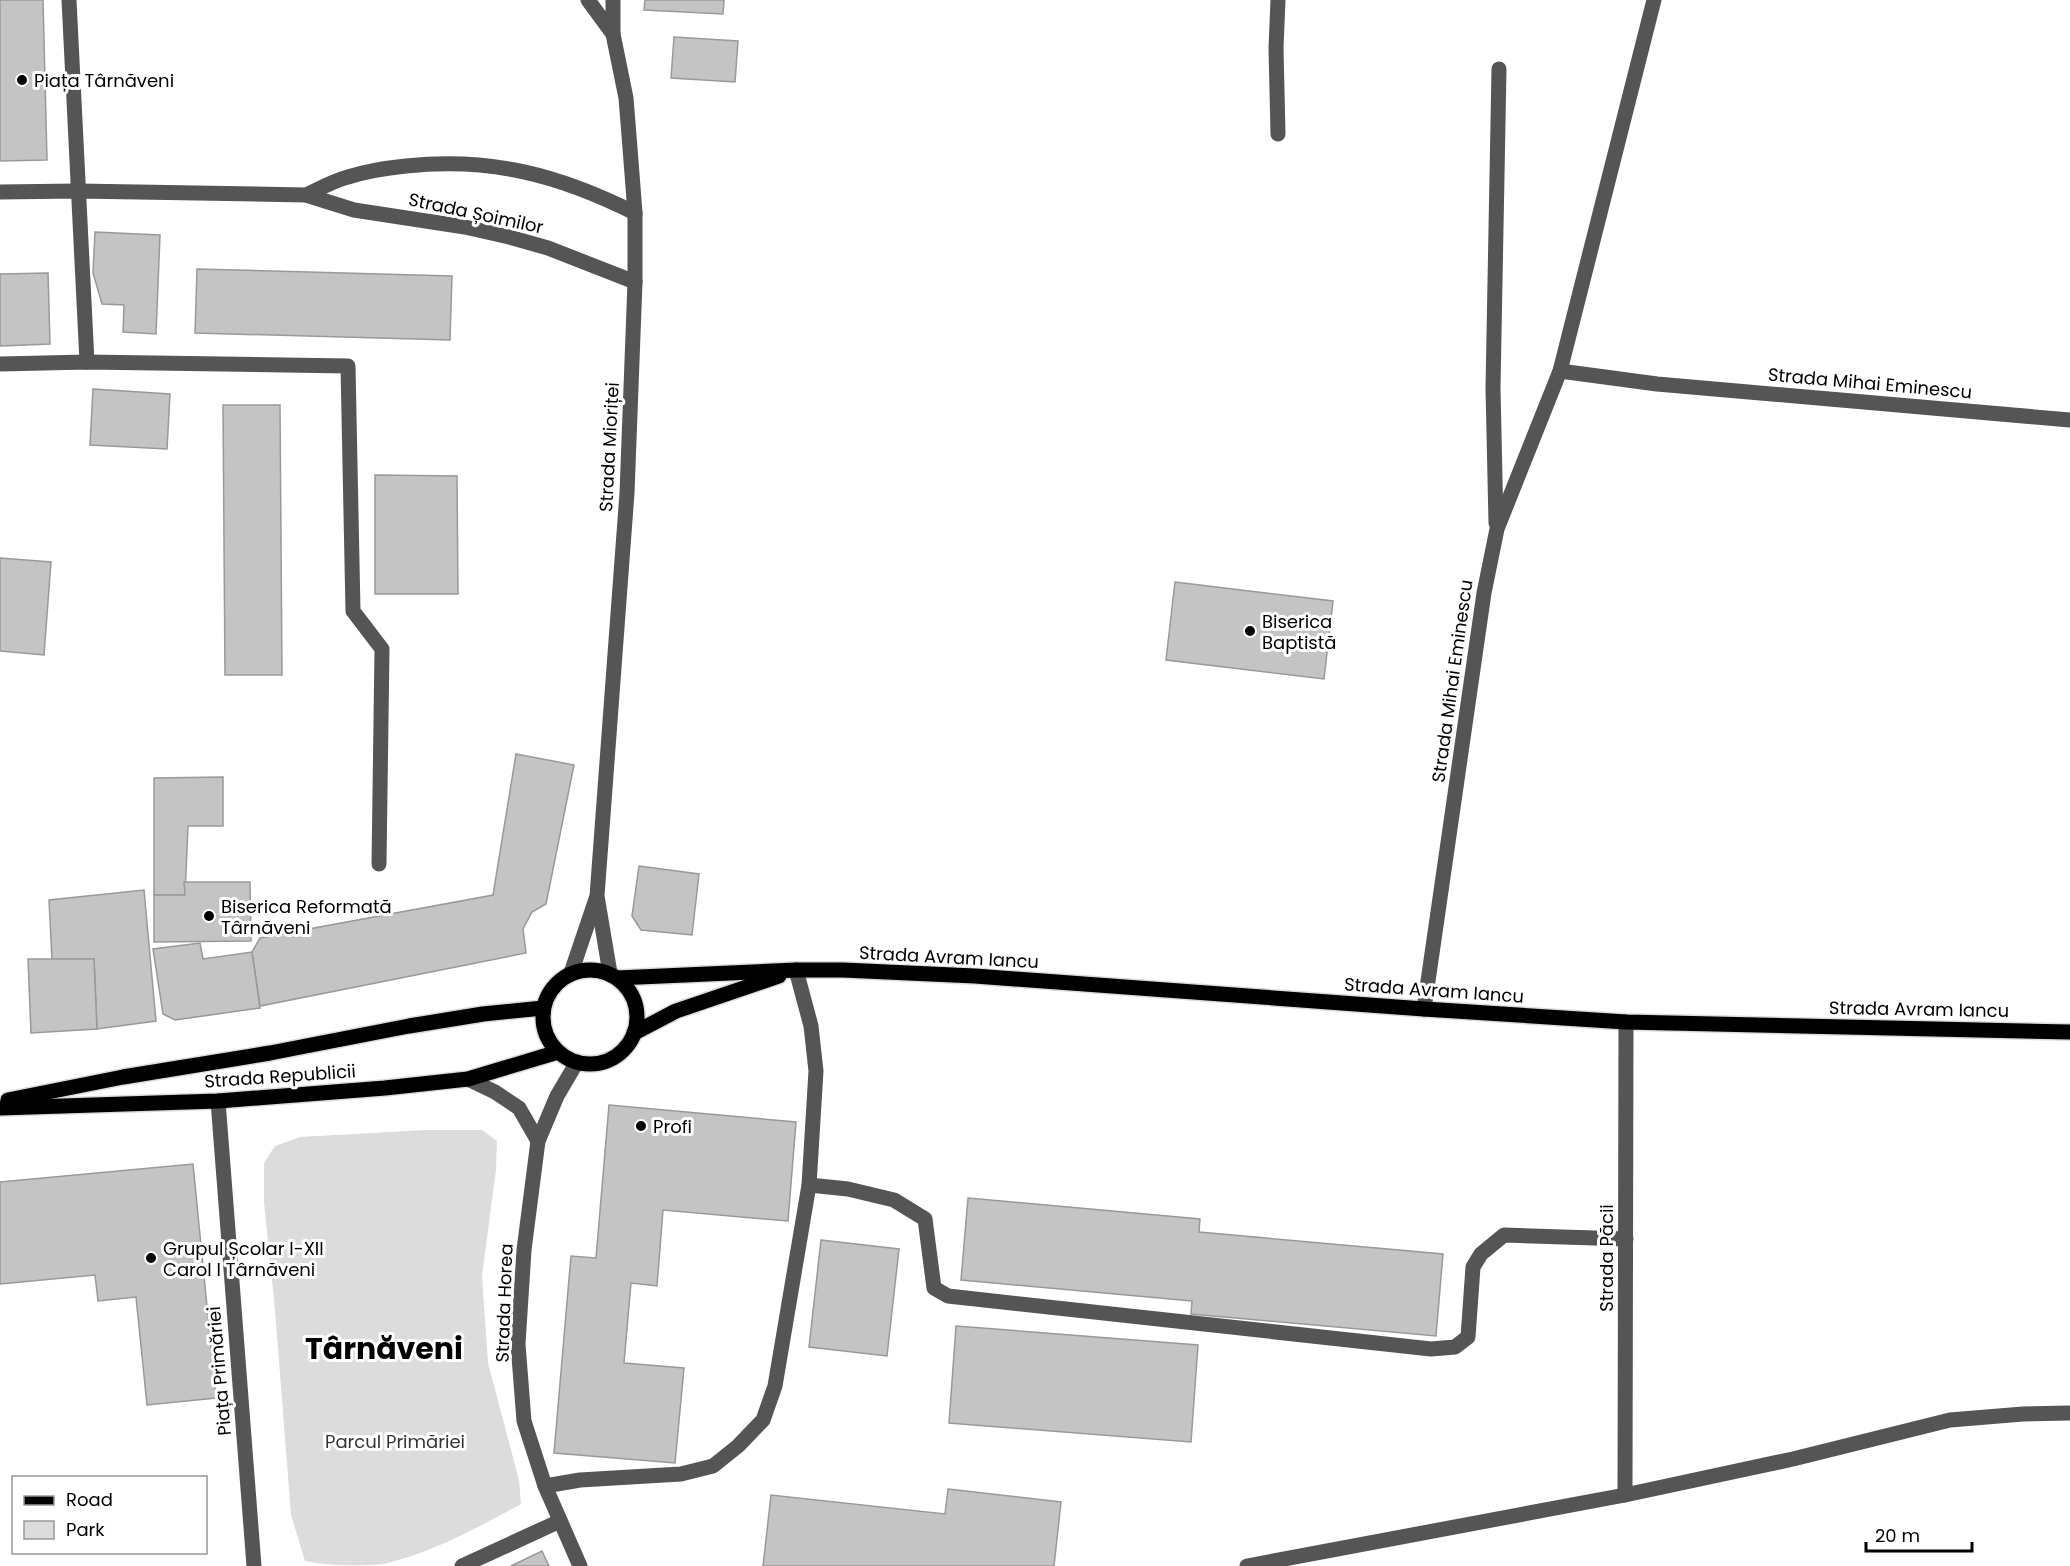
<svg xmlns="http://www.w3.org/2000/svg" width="2070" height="1566" viewBox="0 0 2070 1566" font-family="Poppins,sans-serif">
  <rect width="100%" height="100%" fill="#fff"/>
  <path fill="#dcdcdc" d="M 425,1130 L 482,1130 L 497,1141 L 496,1170 L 482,1276 L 488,1363 L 519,1480 L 521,1504 C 477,1528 433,1552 384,1564 C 363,1566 326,1566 305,1561 L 291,1515 L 275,1310 L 264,1202 L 264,1163 L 275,1146 L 300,1137 Z"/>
  <g fill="#c4c4c4" stroke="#999" stroke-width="1.5">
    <polygon points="0,0 43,0 47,160 0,161"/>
    <polygon points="645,0 724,0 723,14 644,10"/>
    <polygon points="674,37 738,41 735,82 671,78"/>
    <polygon points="95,232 160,235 156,334 123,332 124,305 102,304 93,273"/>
    <polygon points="197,269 452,276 450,340 195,333"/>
    <polygon points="48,273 50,344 0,346 0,274"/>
    <polygon points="93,389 170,394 167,449 90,445"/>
    <polygon points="223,405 280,405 282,675 225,675"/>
    <polygon points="375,475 457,476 458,594 375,594"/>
    <polygon points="0,558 51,562 44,655 0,651"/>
    <polygon points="1175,582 1333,601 1324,679 1166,660"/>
    <polygon points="516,754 574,765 546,904 532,912 523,929 526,953 260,1006 252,952 260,938 493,895"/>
    <polygon points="223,777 223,826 188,826 185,895 154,895 154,778"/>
    <polygon points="639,866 699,874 692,935 641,930 632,916"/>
    <polygon points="184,882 250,882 251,941 154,942 154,895 185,895"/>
    <polygon points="144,890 156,1021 97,1029 94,959 52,959 49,900"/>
    <polygon points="200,943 203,959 252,952 260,1008 175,1020 163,1014 153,949"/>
    <polygon points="28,959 94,959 97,1029 31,1033"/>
    <polygon points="609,1105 796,1122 788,1221 663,1210 657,1286 631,1283 624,1363 684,1368 675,1463 554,1453 571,1256 596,1258"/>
    <polygon points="193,1164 216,1398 147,1405 136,1297 98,1301 95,1275 0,1284 0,1182"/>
    <polygon points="968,1198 1200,1219 1199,1232 1443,1254 1436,1336 1191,1314 1192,1301 961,1280"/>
    <polygon points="821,1240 899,1249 887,1356 809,1347"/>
    <polygon points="956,1326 1198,1345 1191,1442 949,1423"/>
    <polygon points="948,1489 1061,1502 1054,1566 763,1566 771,1495 945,1514"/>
    <polygon points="542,1551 549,1566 511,1566"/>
  </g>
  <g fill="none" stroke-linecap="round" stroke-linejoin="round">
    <defs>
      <g id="major">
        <circle cx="590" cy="1017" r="47"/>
        <polyline points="617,978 796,970 843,970 975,976 1424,1009 1626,1022 2070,1032"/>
        <polyline points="634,1033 676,1011 779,976"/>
        <polyline points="8,1100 123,1077 270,1053 409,1026 483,1014 543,1008"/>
        <polyline points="0,1108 218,1101 385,1088 468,1079 558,1052"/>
      </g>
    </defs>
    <use href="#major" stroke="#dbdbdb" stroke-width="18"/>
    <g stroke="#555" stroke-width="15">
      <polyline points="69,0 87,362"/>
      <polyline points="588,0 613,34"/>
      <polyline points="1278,0 1276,48 1278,134"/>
      <polyline points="0,192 78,191 306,195 354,210 465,227 509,237 548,248 635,282"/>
      <path d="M 306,195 C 319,189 333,181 348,177 C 367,171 386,168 406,166 C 491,157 559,175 635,213"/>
      <polyline points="0,364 87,362 348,366 353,611 382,649 379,864"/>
      <polyline points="1560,371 1657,384 2070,420"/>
      <polyline points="1496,523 1493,388 1499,69"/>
      <polyline points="571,973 596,899"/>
      <polyline points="610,973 597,896 627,493 635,282 635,213 630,148 626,98 613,34 613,0"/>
      <polyline points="1424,1009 1484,593 1497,529 1560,371 1654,0"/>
      <polyline points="577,1062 557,1096 538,1141 524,1250 518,1344 524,1421 545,1486 580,1566"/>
      <polyline points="468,1079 495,1092 519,1108 538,1141"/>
      <polyline points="218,1101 254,1566"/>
      <polyline points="809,1185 848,1189 894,1200 925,1219 934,1288 948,1296 1431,1349 1455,1347 1468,1337 1473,1267 1481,1254 1504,1235 1626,1239"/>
      <polyline points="545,1486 580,1480 681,1474 713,1466 738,1446 763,1420 775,1386 809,1185 816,1071 811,1026 796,970"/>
      <polyline points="1625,1495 1626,1022"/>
      <polyline points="462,1566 560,1521"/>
      <polyline points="1247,1566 1625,1495 1793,1459 1950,1420 2023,1414 2070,1413"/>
    </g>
    <use href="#major" stroke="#000" stroke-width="15"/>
  </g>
  <g fill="#000" stroke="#fff" stroke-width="2">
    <circle cx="22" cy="80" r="6"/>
    <circle cx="1250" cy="631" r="6"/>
    <circle cx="209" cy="916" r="6"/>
    <circle cx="641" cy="1126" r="6"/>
    <circle cx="151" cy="1258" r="6"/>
  </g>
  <g text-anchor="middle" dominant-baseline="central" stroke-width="6" stroke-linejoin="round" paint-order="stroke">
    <g font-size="18" fill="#000" stroke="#fff" text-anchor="start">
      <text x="34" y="80">Piața Târnăveni</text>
      <text x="1262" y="621">Biserica<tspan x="1262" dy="21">Baptistă</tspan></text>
      <text x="221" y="906">Biserica Reformată<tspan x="221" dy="21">Târnăveni</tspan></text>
      <text x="653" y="1126">Profi</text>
      <text x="163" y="1248">Grupul Școlar I-XII<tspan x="163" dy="21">Carol I Târnăveni</tspan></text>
    </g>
    <g font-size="18" fill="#000" stroke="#fff">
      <text transform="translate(476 213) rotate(12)">Strada Șoimilor</text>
      <text transform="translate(1870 383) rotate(5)">Strada Mihai Eminescu</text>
      <text transform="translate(609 447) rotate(-87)">Strada Mioriței</text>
      <text transform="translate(1452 681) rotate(-82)">Strada Mihai Eminescu</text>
      <text transform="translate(949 957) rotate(3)">Strada Avram Iancu</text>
      <text transform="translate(1434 990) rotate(4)">Strada Avram Iancu</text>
      <text transform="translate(1919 1009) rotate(1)">Strada Avram Iancu</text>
      <text transform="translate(280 1076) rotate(-4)">Strada Republicii</text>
      <text transform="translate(1606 1258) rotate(-90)">Strada Păcii</text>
      <text transform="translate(504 1303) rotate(-88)">Strada Horea</text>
      <text transform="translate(219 1371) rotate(-95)">Piața Primăriei</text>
    </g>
    <g font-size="18" fill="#333" stroke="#fff">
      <text x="395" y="1441">Parcul Primăriei</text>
    </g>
    <g font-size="30" font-weight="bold" fill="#000" stroke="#fff">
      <text x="384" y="1348">Târnăveni</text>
    </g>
  </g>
  <rect x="12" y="1476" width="195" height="78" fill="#ffffff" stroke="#999999" stroke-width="1.5"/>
  <rect x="24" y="1496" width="30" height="9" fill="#000000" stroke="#999999" stroke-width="1.5"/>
  <text x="66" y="1506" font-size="18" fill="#000000">Road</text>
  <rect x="24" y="1521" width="30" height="18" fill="#dcdcdc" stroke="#999999" stroke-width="1.5"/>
  <text x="66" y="1536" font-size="18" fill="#000000">Park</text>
  <path d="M1866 1542v9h106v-9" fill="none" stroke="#000000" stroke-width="3"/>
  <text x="1875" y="1542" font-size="18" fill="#000000" stroke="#ffffff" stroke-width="4.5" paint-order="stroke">20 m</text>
</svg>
